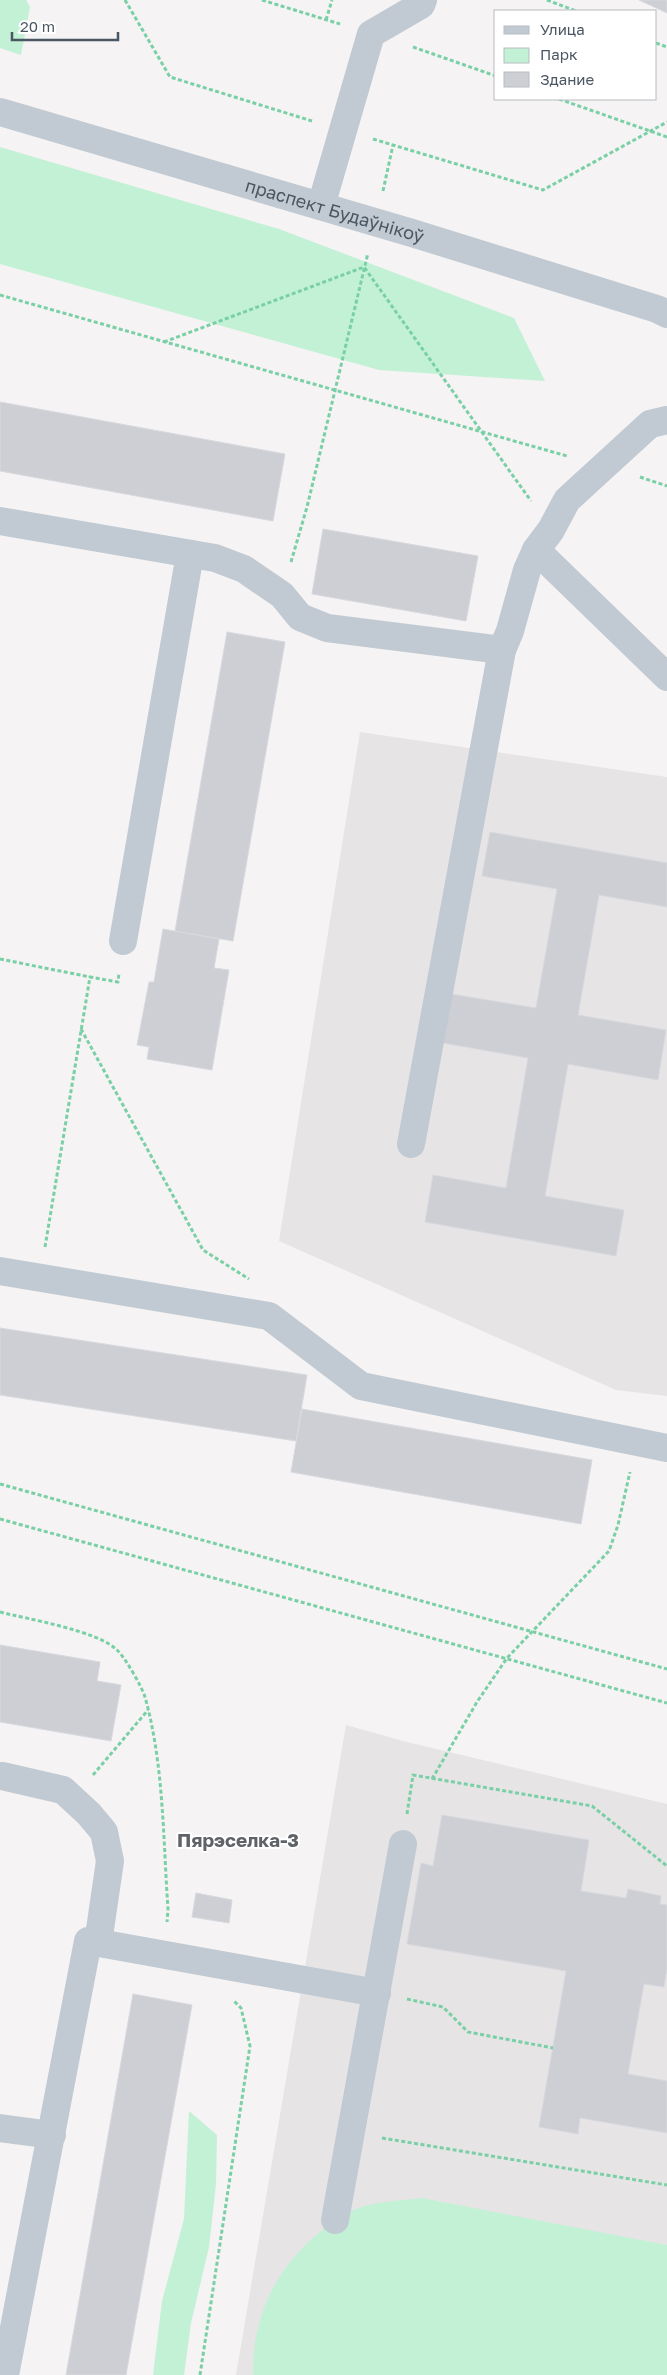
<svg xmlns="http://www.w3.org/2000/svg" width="667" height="2375" viewBox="0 0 667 2375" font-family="'Golos Text',sans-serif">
  <rect width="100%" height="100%" fill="#f5f3f3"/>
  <g fill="#e6e4e5">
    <polygon points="360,732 667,777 667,1396 616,1390 279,1241"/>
    <polygon points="346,1725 403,1741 667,1804 667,2375 236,2375"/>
  </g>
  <g fill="#c3f1d5">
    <polygon points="0,0 26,0 30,7 21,55 0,48"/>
    <polygon points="0,147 279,229 514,318 545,381 379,370 0,264"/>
    <polygon points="189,2111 217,2135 216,2184 209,2247 191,2323 184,2375 153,2375 162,2301 184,2219"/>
    <path d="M 422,2198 L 667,2245 L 667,2375 L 253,2375 C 252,2318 275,2268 320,2232 C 329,2224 339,2216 351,2211 C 373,2201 399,2201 422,2198 Z"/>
  </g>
  <g fill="#cdcfd5" stroke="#d7d9de">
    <polygon points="639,0 667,0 667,13"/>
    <polygon points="0,402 285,454 273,521 0,471"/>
    <polygon points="323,529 478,556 466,621 312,594"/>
    <polygon points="227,632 285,642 233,941 175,931"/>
    <polygon points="490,832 667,863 667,907 599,895 578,1015 666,1030 658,1080 568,1064 545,1196 624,1210 616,1256 425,1222 433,1175 506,1188 528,1058 437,1042 445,993 536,1008 557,889 482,876"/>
    <polygon points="163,929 219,939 214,968 229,970 212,1070 147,1059 149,1047 137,1045 149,982 154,982"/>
    <polygon points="0,1328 307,1375 296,1441 0,1395"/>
    <polygon points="302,1409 592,1460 581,1524 291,1472"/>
    <polygon points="0,1645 100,1662 97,1681 121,1685 111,1741 0,1722"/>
    <polygon points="442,1815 589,1840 581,1891 626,1898 628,1889 661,1896 660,1904 667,1905 667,1968 664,1987 644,1984 628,2074 667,2081 667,2133 580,2118 578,2134 539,2127 566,1971 407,1944 421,1863 433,1866"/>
    <polygon points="196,1893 232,1900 229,1923 192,1917"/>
    <polygon points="133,1994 192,2005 126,2375 66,2375"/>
  </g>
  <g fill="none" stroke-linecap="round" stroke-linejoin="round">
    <g stroke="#7ad0a6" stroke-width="3" stroke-dasharray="4 2.5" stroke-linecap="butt">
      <polyline points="125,0 170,77 312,121"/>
      <polyline points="262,0 340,24"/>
      <polyline points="547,0 576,11"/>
      <polyline points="326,20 332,0"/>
      <polyline points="656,43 667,47"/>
      <polyline points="413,47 496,76"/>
      <polyline points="559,99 667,137"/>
      <polyline points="373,139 543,190 667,122"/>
      <polyline points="383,191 393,145"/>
      <polyline points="0,295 567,456"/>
      <polyline points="164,342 364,267 531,501"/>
      <polyline points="640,477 667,486"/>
      <polyline points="291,562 307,507 368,253"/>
      <polyline points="0,959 90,977"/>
      <polyline points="81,1029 203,1250 249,1279"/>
      <polyline points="45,1247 90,977 118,982 119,973"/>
      <polyline points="0,1484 667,1669"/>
      <polyline points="0,1519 667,1703"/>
      <path d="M 0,1612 C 27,1619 100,1631 118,1651 C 126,1659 142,1687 145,1697 C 164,1765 163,1839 168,1909 L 167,1922"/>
      <polyline points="93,1775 148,1710"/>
      <polyline points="432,1779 477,1702 507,1658 609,1551 618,1525 630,1472"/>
      <polyline points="407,1814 413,1775 592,1806 667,1866"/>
      <polyline points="407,1999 443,2007 468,2032 553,2048"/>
      <polyline points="382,2138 667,2185"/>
      <polyline points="200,2375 250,2046 241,2008 234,2001"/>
    </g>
    <g stroke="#c1cad2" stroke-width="28">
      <path id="s1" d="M 0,112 L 412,233 L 657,309 L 667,314"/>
      <polyline points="321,206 371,34 421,5 423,0"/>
      <polyline points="0,521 215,558 244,569 282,595 300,617 327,628 502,650"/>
      <polyline points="536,550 667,677"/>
      <polyline points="123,941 190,554"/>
      <polyline points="411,1144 502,650 510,631 527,570 536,550 551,530 567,500 650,424 667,420"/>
      <polyline points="0,1271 269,1316 361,1386 667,1448"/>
      <polyline points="2,1776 63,1790 89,1814 104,1832 110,1861 98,1943"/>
      <polyline points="0,2128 52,2135"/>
      <polyline points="335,2220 403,1844"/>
      <polyline points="5,2375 88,1941 377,1993"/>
    </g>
  </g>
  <g text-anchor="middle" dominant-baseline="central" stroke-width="4" stroke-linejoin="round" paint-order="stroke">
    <g font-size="18" fill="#4a5661" stroke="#fff">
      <text stroke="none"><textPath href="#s1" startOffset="349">праспект Будаўнікоў</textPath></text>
    </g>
    <g font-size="19" font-weight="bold" fill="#5f6368" stroke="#fff">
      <text x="238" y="1839">Пярэселка-3</text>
    </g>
  </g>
  <rect x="494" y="10" width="162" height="90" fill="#ffffff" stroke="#b7bbc0"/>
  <rect x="504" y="26" width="25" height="8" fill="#c1cad2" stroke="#b7bbc0"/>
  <text x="540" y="35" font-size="15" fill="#4a5661">Улица</text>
  <rect x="504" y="48" width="25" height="15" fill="#c3f1d5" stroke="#b7bbc0"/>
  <text x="540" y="60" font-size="15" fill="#4a5661">Парк</text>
  <rect x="504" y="72" width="25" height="15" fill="#cdcfd5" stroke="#b7bbc0"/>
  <text x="540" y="85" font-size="15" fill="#4a5661">Здание</text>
  <path d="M12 32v8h106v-8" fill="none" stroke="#4a5661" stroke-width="2.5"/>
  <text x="20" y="32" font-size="15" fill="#4a5661" stroke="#ffffff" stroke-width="4" paint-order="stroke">20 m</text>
</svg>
